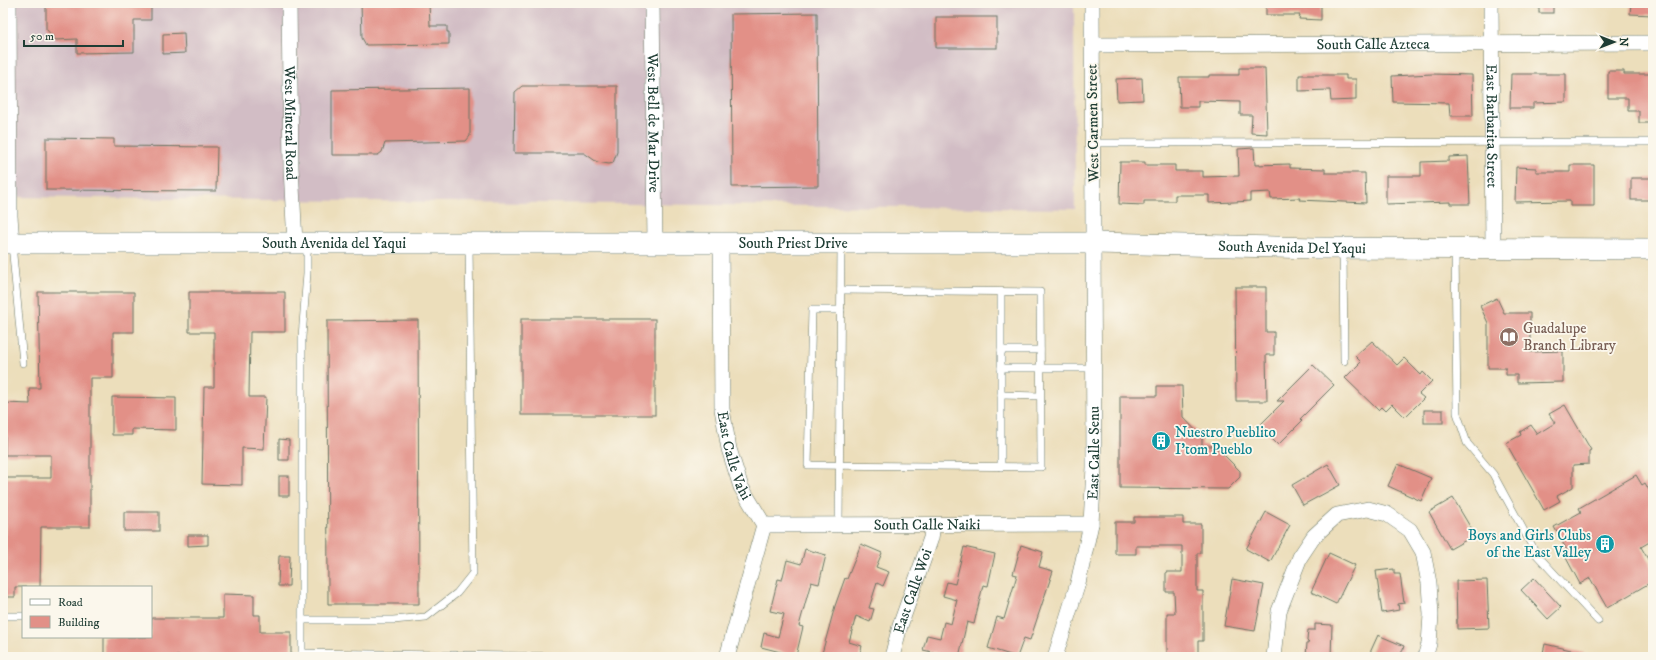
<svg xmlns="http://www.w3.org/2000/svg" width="1656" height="660" viewBox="0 0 1656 660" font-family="'IM FELL DW Pica',serif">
  <rect width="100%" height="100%" fill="#fbf7ec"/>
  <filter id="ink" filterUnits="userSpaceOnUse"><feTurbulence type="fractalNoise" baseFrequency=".025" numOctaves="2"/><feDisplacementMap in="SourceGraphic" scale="8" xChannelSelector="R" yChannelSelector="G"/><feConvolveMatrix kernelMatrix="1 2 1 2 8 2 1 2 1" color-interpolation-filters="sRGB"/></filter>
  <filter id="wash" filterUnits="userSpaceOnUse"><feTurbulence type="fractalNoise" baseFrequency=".012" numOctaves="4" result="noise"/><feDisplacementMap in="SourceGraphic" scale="16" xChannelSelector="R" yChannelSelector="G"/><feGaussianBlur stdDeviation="0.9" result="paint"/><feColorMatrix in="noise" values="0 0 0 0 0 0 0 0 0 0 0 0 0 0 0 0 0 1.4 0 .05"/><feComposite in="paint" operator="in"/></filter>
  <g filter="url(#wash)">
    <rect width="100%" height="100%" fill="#ecdebb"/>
    <polygon fill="#d2bdc5" points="3,3 1074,3 1075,209 3,197"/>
    <g id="blocks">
      <g fill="#e29087">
        <polygon points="46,3 151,3 151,20 134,20 134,52 77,53 77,39 56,40 46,29"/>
        <polygon points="361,3 429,3 430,26 447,26 447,32 449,32 449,44 366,45 362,38"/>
        <polygon points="1266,3 1321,3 1321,20 1299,19 1300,15 1266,15"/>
        <rect x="1539" y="3" width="14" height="10"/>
        <polygon points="1631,3 1653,3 1653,15 1630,14"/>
        <polygon points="817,13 818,186 732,187 731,14"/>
        <rect x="936" y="17" width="61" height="31"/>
        <polygon points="184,33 185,53 163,54 163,34"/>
        <polygon points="1239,68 1265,68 1267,134 1251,133 1252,115 1240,115 1240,102 1198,101 1198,107 1180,107 1179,77 1209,77 1209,75 1239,75"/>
        <polygon points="1608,71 1624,71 1624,74 1653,74 1653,123 1639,123 1639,111 1628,111 1628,98 1608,98"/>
        <polygon points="1432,74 1472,75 1473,116 1450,116 1449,103 1393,102 1392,76"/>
        <polygon points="1511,74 1566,74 1566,102 1533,103 1533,108 1510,108"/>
        <polygon points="1299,75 1346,75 1346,79 1356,79 1356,100 1331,101 1330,90 1299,91"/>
        <polygon points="1142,78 1143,100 1117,101 1116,79"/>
        <polygon points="522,86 617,86 617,152 613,163 609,164 597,162 584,153 514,153 515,92"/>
        <polygon points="470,88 470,136 466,141 385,143 382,152 378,155 332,155 332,90"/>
        <polygon points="46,138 114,139 114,146 217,147 216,191 46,190"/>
        <polygon points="1254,148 1255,165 1290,164 1290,168 1325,169 1325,173 1365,173 1366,203 1299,200 1300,198 1271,199 1270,192 1250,193 1250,201 1234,202 1209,203 1209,195 1175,195 1175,201 1144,201 1144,205 1119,204 1120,162 1145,162 1145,165 1175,165 1175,171 1203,171 1203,177 1239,176 1238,149"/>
        <polygon points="1468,156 1470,204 1450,204 1450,202 1386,204 1386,176 1421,176 1421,162 1449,161 1449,157"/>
        <polygon points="1570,165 1594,165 1594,206 1570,206 1570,201 1515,202 1516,167 1536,168 1536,172 1570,172"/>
        <rect x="1631" y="178" width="22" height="22"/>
        <polygon points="1235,287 1266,287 1266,332 1274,332 1274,355 1266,355 1267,401 1236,401"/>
        <polygon points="38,292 134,292 134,332 113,332 113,378 90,378 90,527 41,527 40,587 15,587 15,597 5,597 5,478 51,478 51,455 5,455 5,403 30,404 29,388 40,388"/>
        <polygon points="189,292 285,292 285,332 250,332 249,397 266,397 264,449 242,448 242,485 202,484 204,387 214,387 214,332 189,332"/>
        <polygon points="1497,298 1504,313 1530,313 1530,352 1563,351 1563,382 1517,383 1517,375 1506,375 1506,368 1488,368 1488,323 1480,306"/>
        <rect x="521" y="319" width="134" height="96"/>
        <polygon points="418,320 419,604 328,604 327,321"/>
        <polygon points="1372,341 1397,365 1404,358 1421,375 1423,372 1432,381 1419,394 1424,398 1405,417 1392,404 1385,411 1381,407 1378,410 1345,378 1361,362 1355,356"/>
        <polygon points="1313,365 1334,385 1300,419 1302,421 1278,445 1259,426 1284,401 1277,401"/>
        <polygon points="1157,386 1182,386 1183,417 1202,437 1202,446 1215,446 1240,471 1240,477 1228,489 1120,488 1120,396 1157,396"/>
        <polygon points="112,397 176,398 176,430 132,429 132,435 112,435"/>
        <polygon points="1565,405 1591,450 1589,451 1589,464 1573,465 1573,487 1557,496 1560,501 1544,510 1506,443 1521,435 1520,432 1531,425 1537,434 1555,423 1549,414"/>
        <rect x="1424" y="410" width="19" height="13"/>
        <polygon points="279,439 289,440 289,460 279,460"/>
        <polygon points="1328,464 1340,485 1303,505 1292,485"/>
        <polygon points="1398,464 1431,478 1421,501 1388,486"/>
        <polygon points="1636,475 1642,485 1645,483 1653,497 1653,540 1641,547 1653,568 1653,581 1607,608 1590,578 1580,584 1565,556 1569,554 1554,527 1581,512 1579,508"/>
        <rect x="279" y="476" width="10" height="20"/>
        <polygon points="1453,498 1475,535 1450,549 1429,512"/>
        <rect x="124" y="512" width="35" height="19"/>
        <polygon points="1266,512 1290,525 1270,562 1246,549"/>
        <polygon points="1134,517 1183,517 1183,524 1201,524 1201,553 1197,553 1197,591 1203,591 1203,641 1198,641 1198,657 1167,657 1167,613 1175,613 1174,592 1166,592 1166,572 1182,572 1182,546 1136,546 1136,554 1115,554 1115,522 1134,522"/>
        <polygon points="188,535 208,535 208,545 188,546"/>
        <polygon points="861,544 882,553 876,567 889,572 883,586 877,583 869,608 874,609 870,622 856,616 849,642 862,646 859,657 821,657 835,606 845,578 847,579"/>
        <polygon points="1021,545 1043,552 1039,567 1053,571 1030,640 1024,638 1017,657 988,648 997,617 1004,619 1017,575 1013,574"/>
        <polygon points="964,547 995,554 988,586 983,585 974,624 967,622 959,657 954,657 923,650 927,635 940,638 944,622 951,624 957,600 943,596 947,582 955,584"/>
        <polygon points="805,549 826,555 819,584 811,582 799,626 803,627 796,656 761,647 764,633 778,637 784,614 770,611 778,579 782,580 787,560 801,564"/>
        <polygon points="1329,553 1355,565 1336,604 1311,592"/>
        <polygon points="279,556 290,556 289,586 278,586"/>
        <polygon points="1394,569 1394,574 1400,574 1404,603 1398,604 1399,610 1382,613 1376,571"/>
        <polygon points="1534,578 1561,607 1548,619 1521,590"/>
        <polygon points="1232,579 1264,585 1255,631 1224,626"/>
        <polygon points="1487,580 1489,628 1457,629 1456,581"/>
        <polygon points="223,594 254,595 254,615 260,615 260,632 291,632 291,657 277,657 277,655 104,657 104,637 151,637 151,618 223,618"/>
        <polygon points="1315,624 1332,625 1331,657 1306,657 1307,643 1309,643 1307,641 1308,630 1315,630"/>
        <polygon points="1378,635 1404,646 1400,657 1368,657"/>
        <polygon points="1545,644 1584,653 1584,657 1542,657"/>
      </g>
    </g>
  </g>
  <g filter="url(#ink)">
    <use href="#blocks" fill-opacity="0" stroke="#677563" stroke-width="1"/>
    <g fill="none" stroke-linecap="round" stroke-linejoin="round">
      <defs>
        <g id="lane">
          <polyline points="1093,143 1653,142"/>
          <polyline points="12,244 23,363"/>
          <polyline points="1343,250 1344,361"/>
          <polyline points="1455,250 1457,413 1467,443 1493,474 1537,555 1598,621"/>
          <polyline points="1001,292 1001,467"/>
          <polyline points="841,310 812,310 808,465 1041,467 1040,292 841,290"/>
          <polyline points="1001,350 1040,350"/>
          <polyline points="1001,368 1094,368"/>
          <polyline points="1001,395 1040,396"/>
          <polyline points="839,525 841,245"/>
          <polyline points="3,616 23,616"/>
          <polyline points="302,620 393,620 426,617 457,593 473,573 469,245"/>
          <polyline points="302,653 588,657"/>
          <polyline points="302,657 302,337 307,273 307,245"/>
        </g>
        <g id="street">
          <polyline points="9,3 10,216 12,243"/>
          <path id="s1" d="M 289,3 L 291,168 L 295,243"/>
          <path id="s2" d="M 652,3 L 655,243"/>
          <path id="s3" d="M 1491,3 L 1493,248"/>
          <path id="s4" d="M 1093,45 L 1653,43"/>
          <path id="s5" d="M 721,243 L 722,409 L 729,449 L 741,487 L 764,525 L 727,657"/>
          <path id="s6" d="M 764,525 L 1091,524"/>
          <path id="s7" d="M 892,657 L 900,626 L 931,538 L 933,525"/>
          <path id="s8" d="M 1055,657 L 1078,583 L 1091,524 L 1094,467 L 1092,3"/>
          <polyline points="1274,657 1279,611 1300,557 1314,536 1337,515 1368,509 1387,514 1410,530 1423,552 1429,583 1431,615 1429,644 1425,657"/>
        </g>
        <g id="secondary">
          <path id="s9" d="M 3,243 L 1094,243 L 1316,248 L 1653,249"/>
        </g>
      </defs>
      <use href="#lane" stroke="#677563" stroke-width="8"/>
      <use href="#street" stroke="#677563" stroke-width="16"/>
      <use href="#secondary" stroke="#677563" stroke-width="22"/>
      <use href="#lane" stroke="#fff" stroke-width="7"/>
      <use href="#street" stroke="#fff" stroke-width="15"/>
      <use href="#secondary" stroke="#fff" stroke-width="21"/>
    </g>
  </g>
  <defs>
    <symbol id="library-disc" viewBox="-11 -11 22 22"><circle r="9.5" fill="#8d6e63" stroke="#fbf7ec"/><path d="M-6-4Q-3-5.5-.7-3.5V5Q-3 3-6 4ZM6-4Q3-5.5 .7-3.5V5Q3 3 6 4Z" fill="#fff"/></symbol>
    <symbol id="building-disc" viewBox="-11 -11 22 22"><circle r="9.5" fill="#0f9aa8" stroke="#fbf7ec"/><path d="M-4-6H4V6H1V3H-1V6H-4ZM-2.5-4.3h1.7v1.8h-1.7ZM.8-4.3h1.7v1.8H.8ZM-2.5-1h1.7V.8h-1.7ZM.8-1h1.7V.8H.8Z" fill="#fff"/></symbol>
  </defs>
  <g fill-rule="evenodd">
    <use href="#library-disc" x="1498" y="326" width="22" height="22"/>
    <use href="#building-disc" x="1150" y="430" width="22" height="22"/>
    <use href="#building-disc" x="1594" y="533" width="22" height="22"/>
  </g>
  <g text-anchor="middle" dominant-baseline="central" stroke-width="3.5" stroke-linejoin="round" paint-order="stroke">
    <g font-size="15" fill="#1f3d34" stroke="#fbf7ec">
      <text stroke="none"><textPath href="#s4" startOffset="280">South Calle Azteca</textPath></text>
      <text stroke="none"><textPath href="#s1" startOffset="120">West Mineral Road</textPath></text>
      <text stroke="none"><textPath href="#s2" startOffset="120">West Bell de Mar Drive</textPath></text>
      <text transform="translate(1093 123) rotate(-91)">West Carmen Street</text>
      <text stroke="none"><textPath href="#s3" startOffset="123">East Barbarita Street</textPath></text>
      <text stroke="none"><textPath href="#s9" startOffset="331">South Avenida del Yaqui</textPath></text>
      <text stroke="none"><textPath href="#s9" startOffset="790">South Priest Drive</textPath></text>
      <text stroke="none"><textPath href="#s9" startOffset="1289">South Avenida Del Yaqui</textPath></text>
      <text stroke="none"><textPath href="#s8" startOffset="209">East Calle Senu</textPath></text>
      <text stroke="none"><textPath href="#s5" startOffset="214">East Calle Vahi</textPath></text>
      <text stroke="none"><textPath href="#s6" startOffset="163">South Calle Naiki</textPath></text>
      <text stroke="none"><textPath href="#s7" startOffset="69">East Calle Woi</textPath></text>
    </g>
    <g font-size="15" fill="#785e54" stroke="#fbf7ec" text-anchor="start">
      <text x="1523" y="328">Guadalupe<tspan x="1523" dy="17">Branch Library</tspan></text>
    </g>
    <g font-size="15" fill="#0d838f" stroke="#fbf7ec" text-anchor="start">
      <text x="1175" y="432">Nuestro Pueblito<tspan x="1175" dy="17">I'tom Pueblo</tspan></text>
      <text x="1591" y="535" text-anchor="end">Boys and Girls Clubs<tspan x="1591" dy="17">of the East Valley</tspan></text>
    </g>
  </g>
  <rect width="1656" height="660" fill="none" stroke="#fbf7ec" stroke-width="16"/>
  <rect x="22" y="586" width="130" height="52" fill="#fbf7ec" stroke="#a3ada2"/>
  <rect x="30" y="599" width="20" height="6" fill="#ffffff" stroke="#a3ada2"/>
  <text x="58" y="606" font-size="12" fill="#1f3d34">Road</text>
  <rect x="30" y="616" width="20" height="12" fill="#e29087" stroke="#a3ada2"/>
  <text x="58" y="626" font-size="12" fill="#1f3d34">Building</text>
  <g transform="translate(1614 42) rotate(90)" stroke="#fbf7ec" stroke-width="3" paint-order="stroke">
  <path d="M0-3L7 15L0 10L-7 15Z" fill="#1f3d34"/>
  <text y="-6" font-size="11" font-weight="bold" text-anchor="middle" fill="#1f3d34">N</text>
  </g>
  <path d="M24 40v6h99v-6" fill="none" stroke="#1f3d34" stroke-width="2"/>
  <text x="30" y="40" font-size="12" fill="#1f3d34" stroke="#fbf7ec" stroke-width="3" paint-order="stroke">50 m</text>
</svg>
